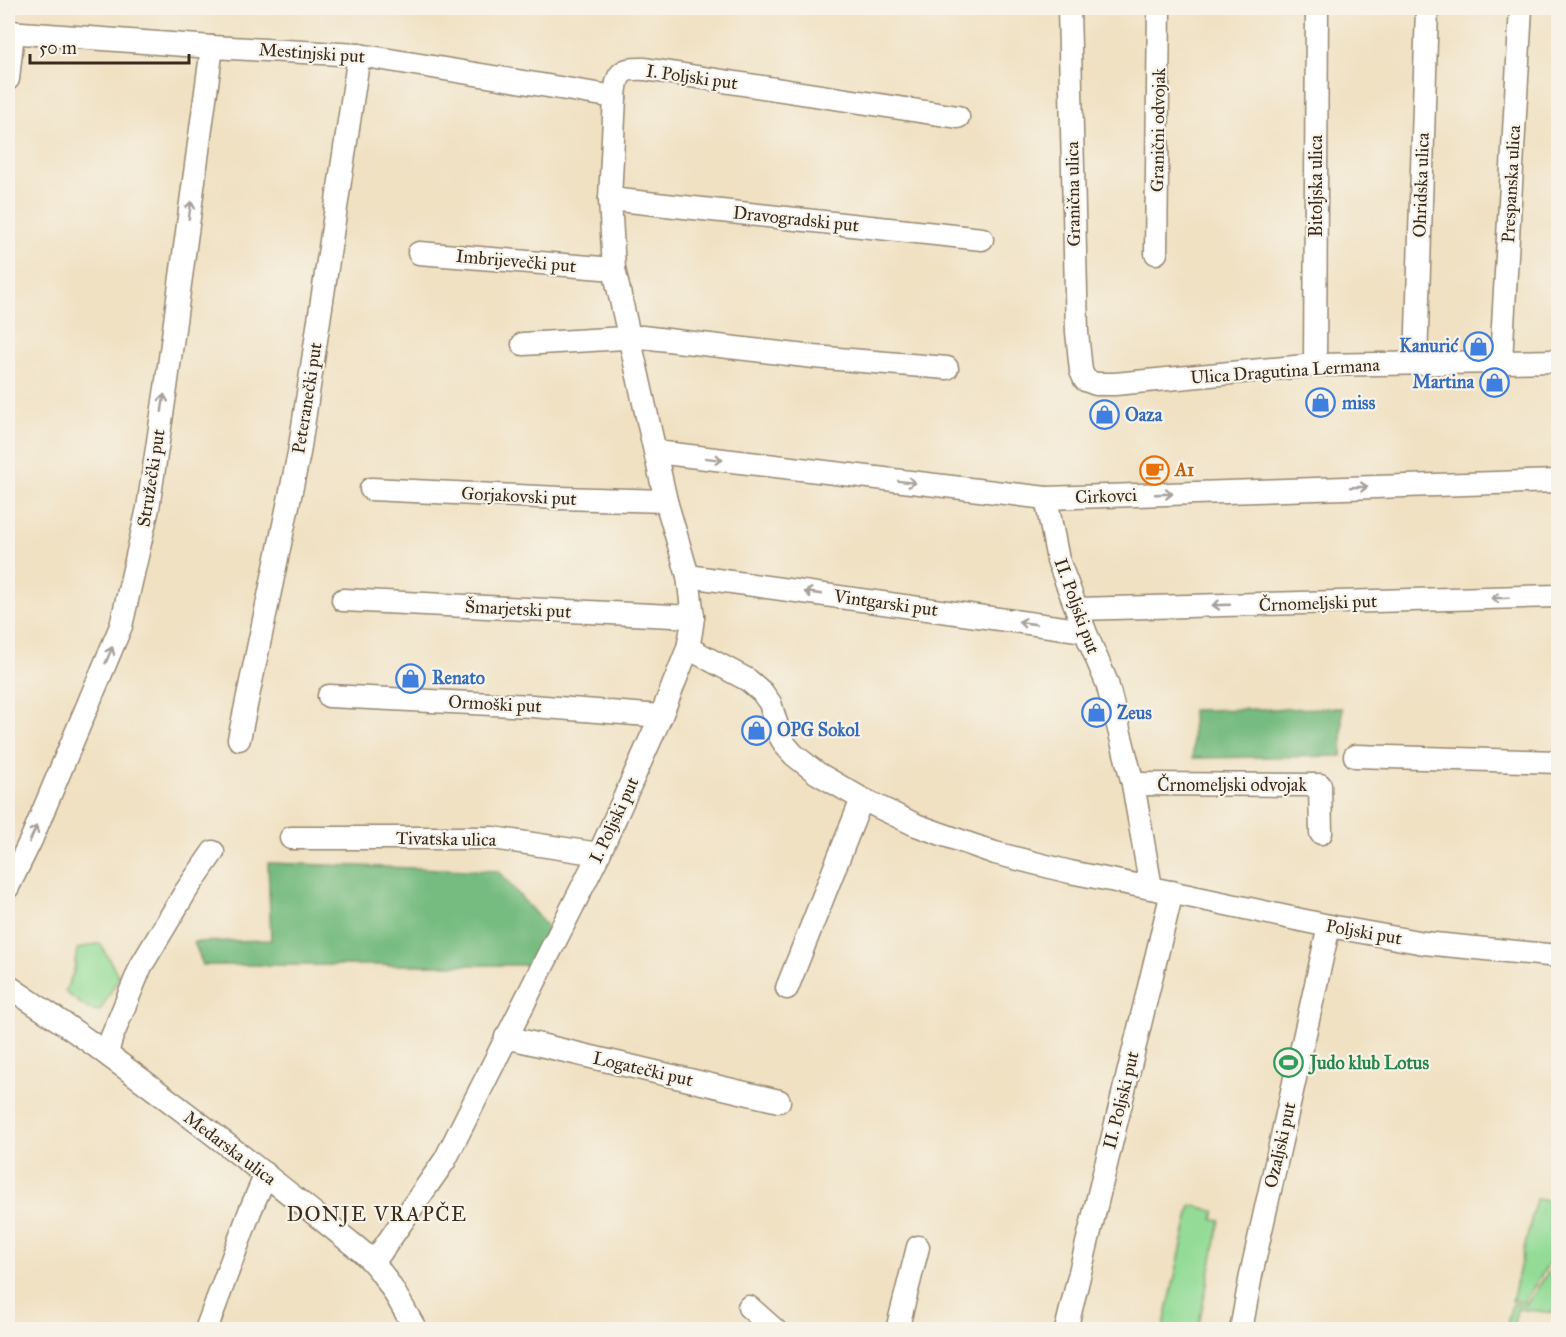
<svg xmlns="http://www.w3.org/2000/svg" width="1566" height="1337" viewBox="0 0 1566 1337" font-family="'IM FELL Great Primer',serif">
  <rect width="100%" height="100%" fill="#f7f3e8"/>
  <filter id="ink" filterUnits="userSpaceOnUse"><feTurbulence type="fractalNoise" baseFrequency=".0167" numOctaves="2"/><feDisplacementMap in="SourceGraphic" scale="12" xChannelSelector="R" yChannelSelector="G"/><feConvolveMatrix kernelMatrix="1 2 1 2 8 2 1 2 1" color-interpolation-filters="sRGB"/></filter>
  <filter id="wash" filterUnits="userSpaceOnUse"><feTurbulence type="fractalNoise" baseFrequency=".008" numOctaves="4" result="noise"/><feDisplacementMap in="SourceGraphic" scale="24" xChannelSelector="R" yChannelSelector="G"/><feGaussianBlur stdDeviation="1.35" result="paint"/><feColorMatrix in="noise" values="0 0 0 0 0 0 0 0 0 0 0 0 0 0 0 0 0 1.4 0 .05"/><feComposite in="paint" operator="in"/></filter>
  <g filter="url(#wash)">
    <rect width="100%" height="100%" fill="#f0e1c3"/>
    <g fill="#93db96" stroke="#67825a" stroke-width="1.5">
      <polygon points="100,943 119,977 100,1011 88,1009 65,992 74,971 77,949"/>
      <polygon points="1536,1199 1558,1202 1558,1249 1524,1302 1512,1301"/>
      <polygon points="1191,1205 1215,1211 1213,1219 1220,1220 1198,1329 1163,1329"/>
      <polygon points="1558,1258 1558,1313 1517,1309 1513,1329 1506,1329 1512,1304 1526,1305"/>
    </g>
    <g fill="#76bb7f" stroke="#58724e" stroke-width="1.5">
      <polygon points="1342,708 1342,756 1193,758 1192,710"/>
      <polygon points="268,863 498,871 549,929 531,965 203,965 194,942 271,940"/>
    </g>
  </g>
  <g filter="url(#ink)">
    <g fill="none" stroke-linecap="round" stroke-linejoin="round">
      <defs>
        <g id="minor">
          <polyline points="1069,8 1077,332 1081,371 1085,380 1096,384 1115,384 1315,365 1558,361"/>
          <polyline points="8,32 212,47 359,55 615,97"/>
          <polyline points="8,79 13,32"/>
          <polyline points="610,199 982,239"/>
          <polyline points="419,253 614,269"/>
          <polyline points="1156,253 1159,8"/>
          <polyline points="523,344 642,337 814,357 947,368"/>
          <polyline points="1501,361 1521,8"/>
          <polyline points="1416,363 1427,8"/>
          <polyline points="1315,365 1317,8"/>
          <polyline points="656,452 1046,498 1558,481"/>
          <polyline points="371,489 560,498 666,501"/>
          <polyline points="1046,498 1058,560 1085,631 1107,683 1133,784 1151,888"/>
          <polyline points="688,576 1085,631"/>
          <polyline points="343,600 693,617"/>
          <polyline points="1077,609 1558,596"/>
          <polyline points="688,648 748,680 762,692 770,703 780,736 786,746 794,755 817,773 862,799 916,825 995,853 1070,872 1151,888 1329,926 1424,943 1558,956"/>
          <polyline points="329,696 532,706 661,716"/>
          <polyline points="239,739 299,453 359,55"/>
          <polyline points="1355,756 1558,762"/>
          <polyline points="1133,784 1320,785 1321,833"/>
          <polyline points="291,838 493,838 599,854"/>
          <polyline points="8,887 31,840 121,626 148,508 166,388 212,47"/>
          <path d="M 8,986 C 41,1009 76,1031 109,1056 C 195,1118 278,1184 361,1251 C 386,1272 399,1302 416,1330"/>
          <polyline points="787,988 862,799"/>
          <polyline points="506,1037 779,1101"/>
          <polyline points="107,1054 111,1039 141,966 186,891 213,852"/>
          <path d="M 374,1262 L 445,1160 L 599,854 L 661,716 L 688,648 L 691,632 L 693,617 L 688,576 L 666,501 L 614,269 L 610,199 L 615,97 C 617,73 620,68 645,69 L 958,117"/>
          <polyline points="749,1307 775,1330"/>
          <polyline points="206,1330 250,1211 266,1174"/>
          <polyline points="897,1330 918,1247"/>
          <polyline points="1066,1330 1172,892"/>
          <polyline points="1241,1330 1251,1275 1329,926"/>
        </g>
      </defs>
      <use href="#minor" stroke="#968670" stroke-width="25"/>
      <use href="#minor" stroke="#fff" stroke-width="22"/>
    </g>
    <defs><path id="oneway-shaft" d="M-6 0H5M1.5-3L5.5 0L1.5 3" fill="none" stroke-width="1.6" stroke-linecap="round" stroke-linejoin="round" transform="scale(1.5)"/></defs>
    <g stroke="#a79f9a">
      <use href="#oneway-shaft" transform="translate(190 210) rotate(-82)"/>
      <use href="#oneway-shaft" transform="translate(163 403) rotate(-82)"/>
      <use href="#oneway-shaft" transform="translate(714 459) rotate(7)"/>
      <use href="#oneway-shaft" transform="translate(907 482) rotate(7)"/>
      <use href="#oneway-shaft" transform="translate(1359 487) rotate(-2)"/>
      <use href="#oneway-shaft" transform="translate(1164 494) rotate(-2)"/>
      <use href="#oneway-shaft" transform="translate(813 593) rotate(-172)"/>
      <use href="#oneway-shaft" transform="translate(1500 598) rotate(178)"/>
      <use href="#oneway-shaft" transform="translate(1221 605) rotate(178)"/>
      <use href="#oneway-shaft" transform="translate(1027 623) rotate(-172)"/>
      <use href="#oneway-shaft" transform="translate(109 655) rotate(-67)"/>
      <use href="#oneway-shaft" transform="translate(33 834) rotate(-66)"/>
    </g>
  </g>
  <defs>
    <symbol id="shop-ring" viewBox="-11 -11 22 22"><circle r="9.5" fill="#f7f3e8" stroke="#3f7fe0" stroke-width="1.5"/><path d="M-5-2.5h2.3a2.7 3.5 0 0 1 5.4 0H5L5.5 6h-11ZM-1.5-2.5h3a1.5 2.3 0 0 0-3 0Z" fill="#3f7fe0"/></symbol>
    <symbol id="cafe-ring" viewBox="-11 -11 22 22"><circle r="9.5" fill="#f7f3e8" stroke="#e8710a" stroke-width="1.5"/><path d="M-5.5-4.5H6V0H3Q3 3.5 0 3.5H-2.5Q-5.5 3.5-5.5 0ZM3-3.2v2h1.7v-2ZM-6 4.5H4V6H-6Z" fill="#e8710a"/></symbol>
    <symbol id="stadium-ring" viewBox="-11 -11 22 22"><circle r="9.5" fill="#f7f3e8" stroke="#2e9e5b" stroke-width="1.5"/><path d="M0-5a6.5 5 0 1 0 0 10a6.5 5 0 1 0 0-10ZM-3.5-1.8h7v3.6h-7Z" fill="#2e9e5b"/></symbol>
  </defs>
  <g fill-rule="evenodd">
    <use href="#shop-ring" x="1462" y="330" width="33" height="33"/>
    <use href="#shop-ring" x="1478" y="366" width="33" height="33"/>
    <use href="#shop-ring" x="1304" y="386" width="33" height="33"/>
    <use href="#shop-ring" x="1088" y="398" width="33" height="33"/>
    <use href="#cafe-ring" x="1138" y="454" width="33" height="33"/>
    <use href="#shop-ring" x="394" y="662" width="33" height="33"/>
    <use href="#shop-ring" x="1080" y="696" width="33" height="33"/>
    <use href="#shop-ring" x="740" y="714" width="33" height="33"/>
    <use href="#stadium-ring" x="1272" y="1046" width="33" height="33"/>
  </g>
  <g text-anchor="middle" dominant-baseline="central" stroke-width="4.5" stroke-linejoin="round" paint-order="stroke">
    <g font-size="18" fill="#3b2a1e" stroke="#f7f3e8">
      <text transform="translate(312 53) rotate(4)">Mestinjski put</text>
      <text transform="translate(692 77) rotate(8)">I. Poljski put</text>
      <text transform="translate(1158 130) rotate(-89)">Granični odvojak</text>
      <text transform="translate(1511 184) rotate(-87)">Prespanska ulica</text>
      <text transform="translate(1421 185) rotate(-88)">Ohridska ulica</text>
      <text transform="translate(1316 186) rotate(-90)">Bitoljska ulica</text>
      <text transform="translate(1073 194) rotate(-91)">Granična ulica</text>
      <text transform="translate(796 219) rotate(6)">Dravogradski put</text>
      <text transform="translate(516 261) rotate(5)">Imbrijevečki put</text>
      <text transform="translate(1285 371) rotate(-4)">Ulica Dragutina Lermana</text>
      <text transform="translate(307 398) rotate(-81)">Peteranečki put</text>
      <text transform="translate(151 478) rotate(-81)">Stružečki put</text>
      <text transform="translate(519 496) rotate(3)">Gorjakovski put</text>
      <text transform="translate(1106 496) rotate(-2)">Cirkovci</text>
      <text transform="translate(886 603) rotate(8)">Vintgarski put</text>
      <text transform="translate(1318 603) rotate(-2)">Črnomeljski put</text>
      <text transform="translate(1077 606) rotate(70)">II. Poljski put</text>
      <text transform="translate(518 609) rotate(3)">Šmarjetski put</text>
      <text transform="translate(495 704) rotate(3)">Ormoški put</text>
      <text x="1232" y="785">Črnomeljski odvojak</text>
      <text transform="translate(614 820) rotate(-65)">I. Poljski put</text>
      <text transform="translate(446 839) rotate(1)">Tivatska ulica</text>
      <text transform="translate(1364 932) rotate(10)">Poljski put</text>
      <text transform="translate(643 1069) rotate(13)">Logatečki put</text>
      <text transform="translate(1121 1100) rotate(-76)">II. Poljski put</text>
      <text transform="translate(1280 1145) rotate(-77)">Ozaljski put</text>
      <text transform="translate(230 1148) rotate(37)">Medarska ulica</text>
    </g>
    <g font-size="18" font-weight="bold" fill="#366cbe" stroke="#f7f3e8" text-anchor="start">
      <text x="1458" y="346" text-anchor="end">Kanurić</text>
      <text x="1474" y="382" text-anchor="end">Martina</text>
      <text x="1342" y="403">miss</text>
      <text x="1125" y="415">Oaza</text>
      <text x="432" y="678">Renato</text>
      <text x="1117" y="713">Zeus</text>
      <text x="777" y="730">OPG Sokol</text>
    </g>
    <g font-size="18" font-weight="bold" fill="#c56008" stroke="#f7f3e8" text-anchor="start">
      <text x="1175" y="470">A1</text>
    </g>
    <g font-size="18" font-weight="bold" fill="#27864d" stroke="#f7f3e8" text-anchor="start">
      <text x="1310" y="1063">Judo klub Lotus</text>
    </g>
    <g font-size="21" letter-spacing="1.5" fill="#3b2a1e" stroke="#f7f3e8">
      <text x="377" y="1214">DONJE VRAPČE</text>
    </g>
  </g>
  <rect width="1566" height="1337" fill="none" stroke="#f7f3e8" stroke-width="30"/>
  <path d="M30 54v9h159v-9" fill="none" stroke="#3b2a1e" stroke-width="3"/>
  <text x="39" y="54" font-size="18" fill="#3b2a1e" stroke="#f7f3e8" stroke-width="4.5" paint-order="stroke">50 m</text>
</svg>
